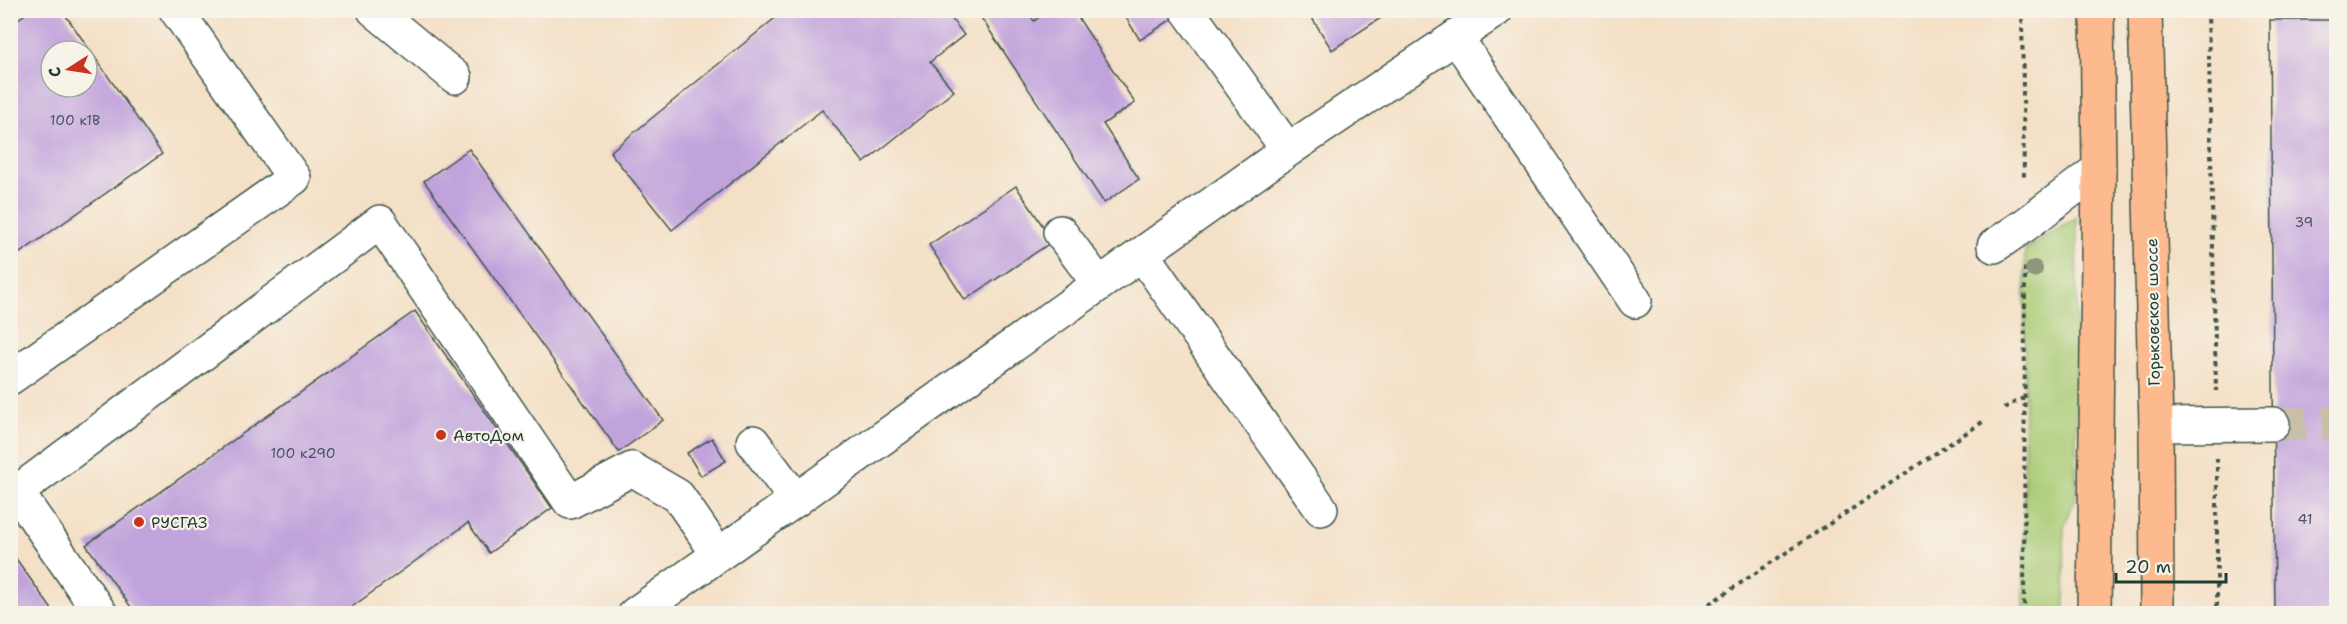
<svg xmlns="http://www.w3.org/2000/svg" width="2347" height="624" viewBox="0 0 2347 624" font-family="'Shantell Sans',sans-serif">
  <rect width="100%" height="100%" fill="#f7f3e8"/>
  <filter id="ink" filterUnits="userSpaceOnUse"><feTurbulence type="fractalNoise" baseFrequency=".0167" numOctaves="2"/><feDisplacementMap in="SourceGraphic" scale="12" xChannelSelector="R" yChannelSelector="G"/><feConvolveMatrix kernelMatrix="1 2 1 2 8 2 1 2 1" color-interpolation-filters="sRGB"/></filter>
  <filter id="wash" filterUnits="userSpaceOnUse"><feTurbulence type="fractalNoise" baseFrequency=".008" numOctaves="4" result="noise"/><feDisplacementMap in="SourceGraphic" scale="24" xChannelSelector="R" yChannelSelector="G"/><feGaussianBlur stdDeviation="1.35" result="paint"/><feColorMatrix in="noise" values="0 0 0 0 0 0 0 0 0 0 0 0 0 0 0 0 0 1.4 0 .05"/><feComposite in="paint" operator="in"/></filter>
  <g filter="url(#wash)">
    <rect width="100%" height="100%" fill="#f4e0c6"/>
    <polygon fill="#a9cb74" stroke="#648454" stroke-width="1.5" points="2077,217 2076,497 2064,527 2065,613 2024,613 2025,250"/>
    <g id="blocks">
      <g fill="#c1a3dc" fill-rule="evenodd">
        <path d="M 31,10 L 62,10 L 162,154 L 10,260 L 10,25 ZM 51,51 L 87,51 L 87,87 L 51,87 Z"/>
        <polygon points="785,10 945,10 964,35 930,62 954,91 864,163 822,110 672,230 610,152"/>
        <polygon points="976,10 1027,10 1034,21 1049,10 1073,10 1135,103 1103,124 1139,179 1104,203"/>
        <polygon points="1121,10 1167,10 1172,19 1140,40"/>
        <polygon points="1307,10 1393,10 1332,50"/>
        <polygon points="2270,20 2336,20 2336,614 2275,614"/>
        <polygon points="469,149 663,420 619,452 424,181"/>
        <polygon points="1016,186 1053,241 965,300 929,245"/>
        <polygon points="415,311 552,508 489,553 468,523 342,614 136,614 86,545"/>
        <polygon points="712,438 726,461 701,476 687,453"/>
        <polygon points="10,550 55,614 10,614"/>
      </g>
    </g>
  </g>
  <g filter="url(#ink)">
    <use href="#blocks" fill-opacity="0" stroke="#3f554a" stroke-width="1.5"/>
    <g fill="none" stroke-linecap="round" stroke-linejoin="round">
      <polyline stroke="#c9bfa9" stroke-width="33" stroke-dasharray="33 16" stroke-linecap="butt" points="2273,424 2336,423"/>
      <defs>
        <g id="minor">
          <polyline points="374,10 455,77"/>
          <polyline points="1187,10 1288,150"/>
          <polyline points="1456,37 1635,301"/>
          <polyline points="1060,232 1099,284"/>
          <polyline points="1994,246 2025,225 2099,169"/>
          <polyline points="1142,254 1321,509"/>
          <polyline points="10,378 294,178 176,10"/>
          <polyline points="2156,425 2273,424"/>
          <polyline points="753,442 796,500"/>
          <polyline points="101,614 17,492 380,222 570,502 632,469 678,496 718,554"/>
          <polyline points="635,614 1288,150 1496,10"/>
        </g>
        <g id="major">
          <polyline points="2145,10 2156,425 2157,614"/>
          <polyline points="2094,614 2099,169 2097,10"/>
        </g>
      </defs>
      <use href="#minor" stroke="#3f554a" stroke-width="36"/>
      <use href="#major" stroke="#3f554a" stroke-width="36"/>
      <g stroke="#3f554a" stroke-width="4" stroke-dasharray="4.5 4.5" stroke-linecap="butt">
        <polyline points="2022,10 2024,180"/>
        <polyline points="2208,10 2216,391"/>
        <polyline points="2004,408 2025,397"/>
        <polyline points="2217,458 2217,614"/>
        <polyline points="1694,614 1984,421"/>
        <polyline points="2024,614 2025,266"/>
      </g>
      <use href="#minor" stroke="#fff" stroke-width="33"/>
      <use href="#major" stroke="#fcba8e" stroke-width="33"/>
    </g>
    <circle fill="#8e967d" cx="2034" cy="269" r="9"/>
  </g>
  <g fill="#c8321e" stroke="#f7f3e8" stroke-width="2">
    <circle cx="441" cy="435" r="6"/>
    <circle cx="139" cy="522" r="6"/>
  </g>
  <g text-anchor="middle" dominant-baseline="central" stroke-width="4.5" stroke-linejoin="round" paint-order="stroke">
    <g font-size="14" fill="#48565e">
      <text x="75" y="120">100 к1В</text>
      <text x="2304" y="222">39</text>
      <text x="303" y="453">100 к290</text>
      <text x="2305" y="519">41</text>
    </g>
    <g font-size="16" fill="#1f3d34" stroke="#f7f3e8">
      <text transform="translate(2153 312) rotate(-91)">Горьковское шоссе</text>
    </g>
    <g font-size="16" fill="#1f3d34" stroke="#f7f3e8" text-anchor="start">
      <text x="453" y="435">АвтоДом</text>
      <text x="151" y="522">РУСГАЗ</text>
    </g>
  </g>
  <rect width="2347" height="624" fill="none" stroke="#f7f3e8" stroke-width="36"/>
  <g transform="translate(69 69) rotate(258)"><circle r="28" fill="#f7f3e8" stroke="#a1aaa0" stroke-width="1.5"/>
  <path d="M0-4.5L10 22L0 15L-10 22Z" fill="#c8321e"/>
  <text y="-9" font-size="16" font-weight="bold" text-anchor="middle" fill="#1f3d34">С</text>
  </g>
  <path d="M2116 573v9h110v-9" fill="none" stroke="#1f3d34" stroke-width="3"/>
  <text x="2125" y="573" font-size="18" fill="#1f3d34" stroke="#f7f3e8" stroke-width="4.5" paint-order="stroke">20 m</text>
</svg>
